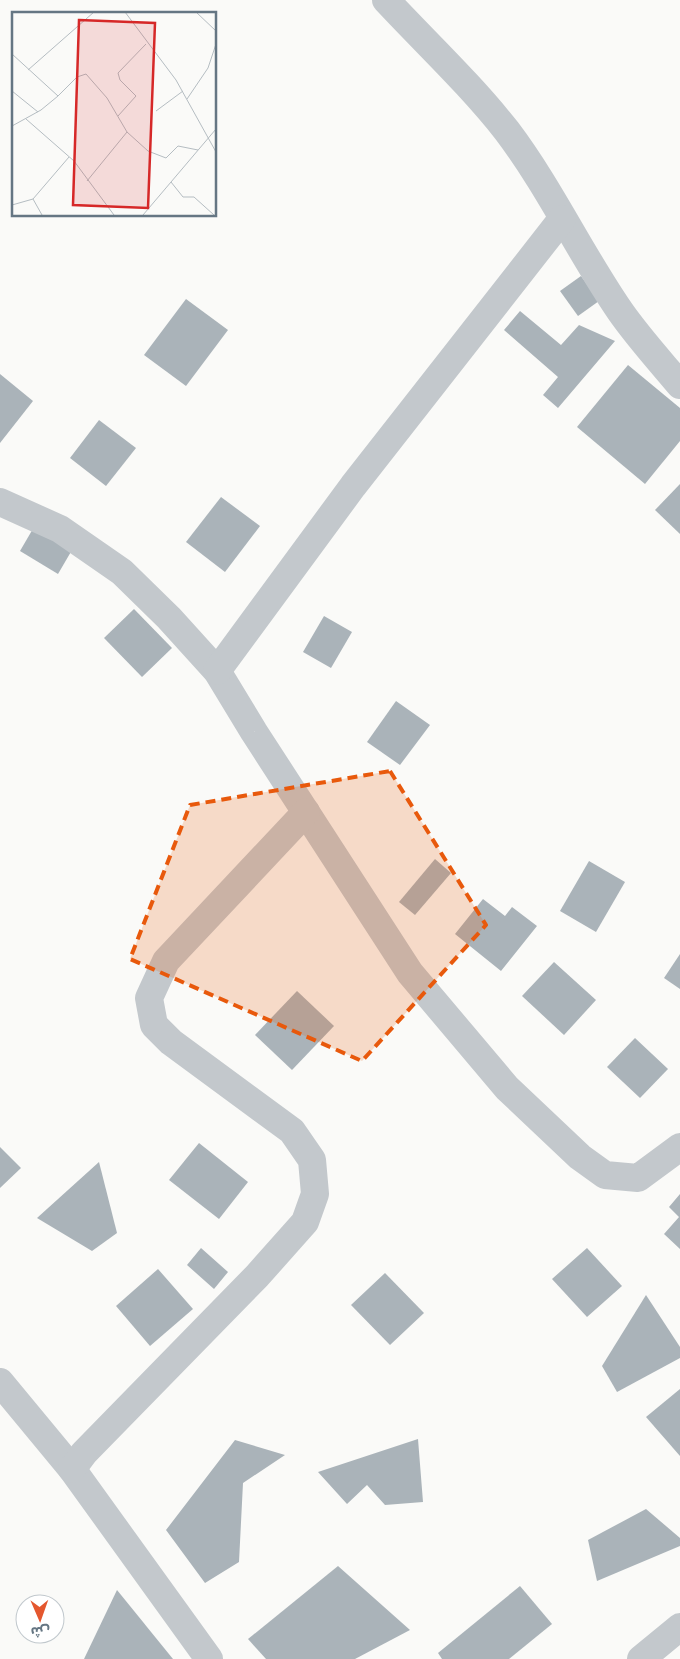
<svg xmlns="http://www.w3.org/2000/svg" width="680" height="1659" viewBox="0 0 680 1659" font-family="'PT Sans Narrow','Noto Sans Arabic',sans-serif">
  <rect width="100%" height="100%" fill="#fafaf8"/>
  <g fill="#aab3b9">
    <polygon points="581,276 599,301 578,316 560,291"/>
    <polygon points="186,299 228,330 186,386 144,355"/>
    <polygon points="520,311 561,345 579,325 615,341 558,408 543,395 558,377 504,330"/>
    <polygon points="628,365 680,408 680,441 645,484 577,427"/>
    <polygon points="0,374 33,401 0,443"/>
    <polygon points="99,420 136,448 106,486 70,458"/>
    <polygon points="680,484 680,534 655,510"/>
    <polygon points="221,497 260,526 225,572 186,542"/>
    <polygon points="34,527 72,550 58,574 20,551"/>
    <polygon points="134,609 172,648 142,677 104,638"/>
    <polygon points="324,616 352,632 331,668 303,652"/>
    <polygon points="396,701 430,725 400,765 367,742"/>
    <polygon points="435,859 451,873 415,915 399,902"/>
    <polygon points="589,861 625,882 596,932 560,911"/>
    <polygon points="483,899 505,916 512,907 537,926 501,971 455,934"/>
    <polygon points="680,954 680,989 664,978"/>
    <polygon points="554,962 596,1000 564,1035 522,996"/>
    <polygon points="297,991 334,1026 292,1070 255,1035"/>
    <polygon points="635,1038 668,1069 640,1098 607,1067"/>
    <polygon points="199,1143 248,1182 219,1219 169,1180"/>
    <polygon points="0,1147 21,1168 0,1188"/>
    <polygon points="99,1162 117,1233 92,1251 37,1218"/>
    <polygon points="680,1194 680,1249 664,1234 679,1217 669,1207"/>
    <polygon points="201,1248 228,1272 214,1289 187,1265"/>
    <polygon points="587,1248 622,1286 587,1317 552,1279"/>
    <polygon points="158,1269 193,1309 150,1346 116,1306"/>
    <polygon points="385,1273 424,1313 390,1345 351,1305"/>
    <polygon points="646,1295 680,1347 680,1358 617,1392 602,1366"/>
    <polygon points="680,1389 680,1456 646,1417"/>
    <polygon points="418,1439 423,1502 385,1505 367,1485 347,1504 318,1472"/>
    <polygon points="235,1440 285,1455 243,1483 239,1562 205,1583 166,1530"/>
    <polygon points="646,1509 680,1538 680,1546 597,1581 588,1540"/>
    <polygon points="338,1566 410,1630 355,1659 266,1659 248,1639"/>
    <polygon points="520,1586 552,1624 509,1659 442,1659 438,1653"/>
    <polygon points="117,1590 173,1659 84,1659"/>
  </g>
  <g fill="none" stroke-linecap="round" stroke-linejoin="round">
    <g stroke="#c3c8cc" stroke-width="28">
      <path d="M 386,0 C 426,43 470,84 507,131 C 550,188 580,253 620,311 C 638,337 660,361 680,385"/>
      <polyline points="0,502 60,529 122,572 169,618 217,671 254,732 410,973 507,1088 580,1157 605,1175 638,1178 680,1147"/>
      <polyline points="217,671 353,486 562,219"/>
      <polyline points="0,1382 72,1469 209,1659"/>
      <polyline points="72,1469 84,1453 257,1276 305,1222 315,1194 312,1160 292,1131 171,1042 154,1025 149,998 166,961 306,812"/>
      <polyline points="641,1659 680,1627"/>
    </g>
  </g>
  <path fill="#e8590c" fill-opacity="0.2" stroke="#e8590c" stroke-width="4" stroke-dasharray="10 6" stroke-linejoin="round" d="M 390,771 L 486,925 L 362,1061 L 130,959 L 190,805 Z"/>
  <g transform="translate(12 12)">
    <rect width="204" height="204" fill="#fafaf8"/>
    <path fill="none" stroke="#b5bdc2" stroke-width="1" d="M 113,0 L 164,68 L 204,140M 184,0 L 204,19M 0,42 L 46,84 L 65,65 L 74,62 L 95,86 L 115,120 L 136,139 L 154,146 L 166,134 L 186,138M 16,58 L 82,0M 0,79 L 26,100M 175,87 L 196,56 L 204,32M 144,99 L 171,79M 106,104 L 124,84 L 108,68 L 106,61 L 134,32M 14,107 L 62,149 L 102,203M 0,114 L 29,98 L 46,84M 75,169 L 115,120M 159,170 L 171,185 L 182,185 L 202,203M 21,187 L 30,203M 0,193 L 21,187 L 57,145M 131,203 L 204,117"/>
    <path fill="#d62828" fill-opacity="0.15" stroke="#d62828" stroke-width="2.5" d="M 67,8 L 143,11 L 136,196 L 61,193 Z"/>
    <rect width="204" height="204" fill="none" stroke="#657683" stroke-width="2.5"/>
  </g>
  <g transform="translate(40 1619) rotate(178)"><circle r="24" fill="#ffffff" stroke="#c1c8cd"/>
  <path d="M0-4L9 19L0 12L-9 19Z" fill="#e4572e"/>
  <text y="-8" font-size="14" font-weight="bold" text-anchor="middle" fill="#657683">ش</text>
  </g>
</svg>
